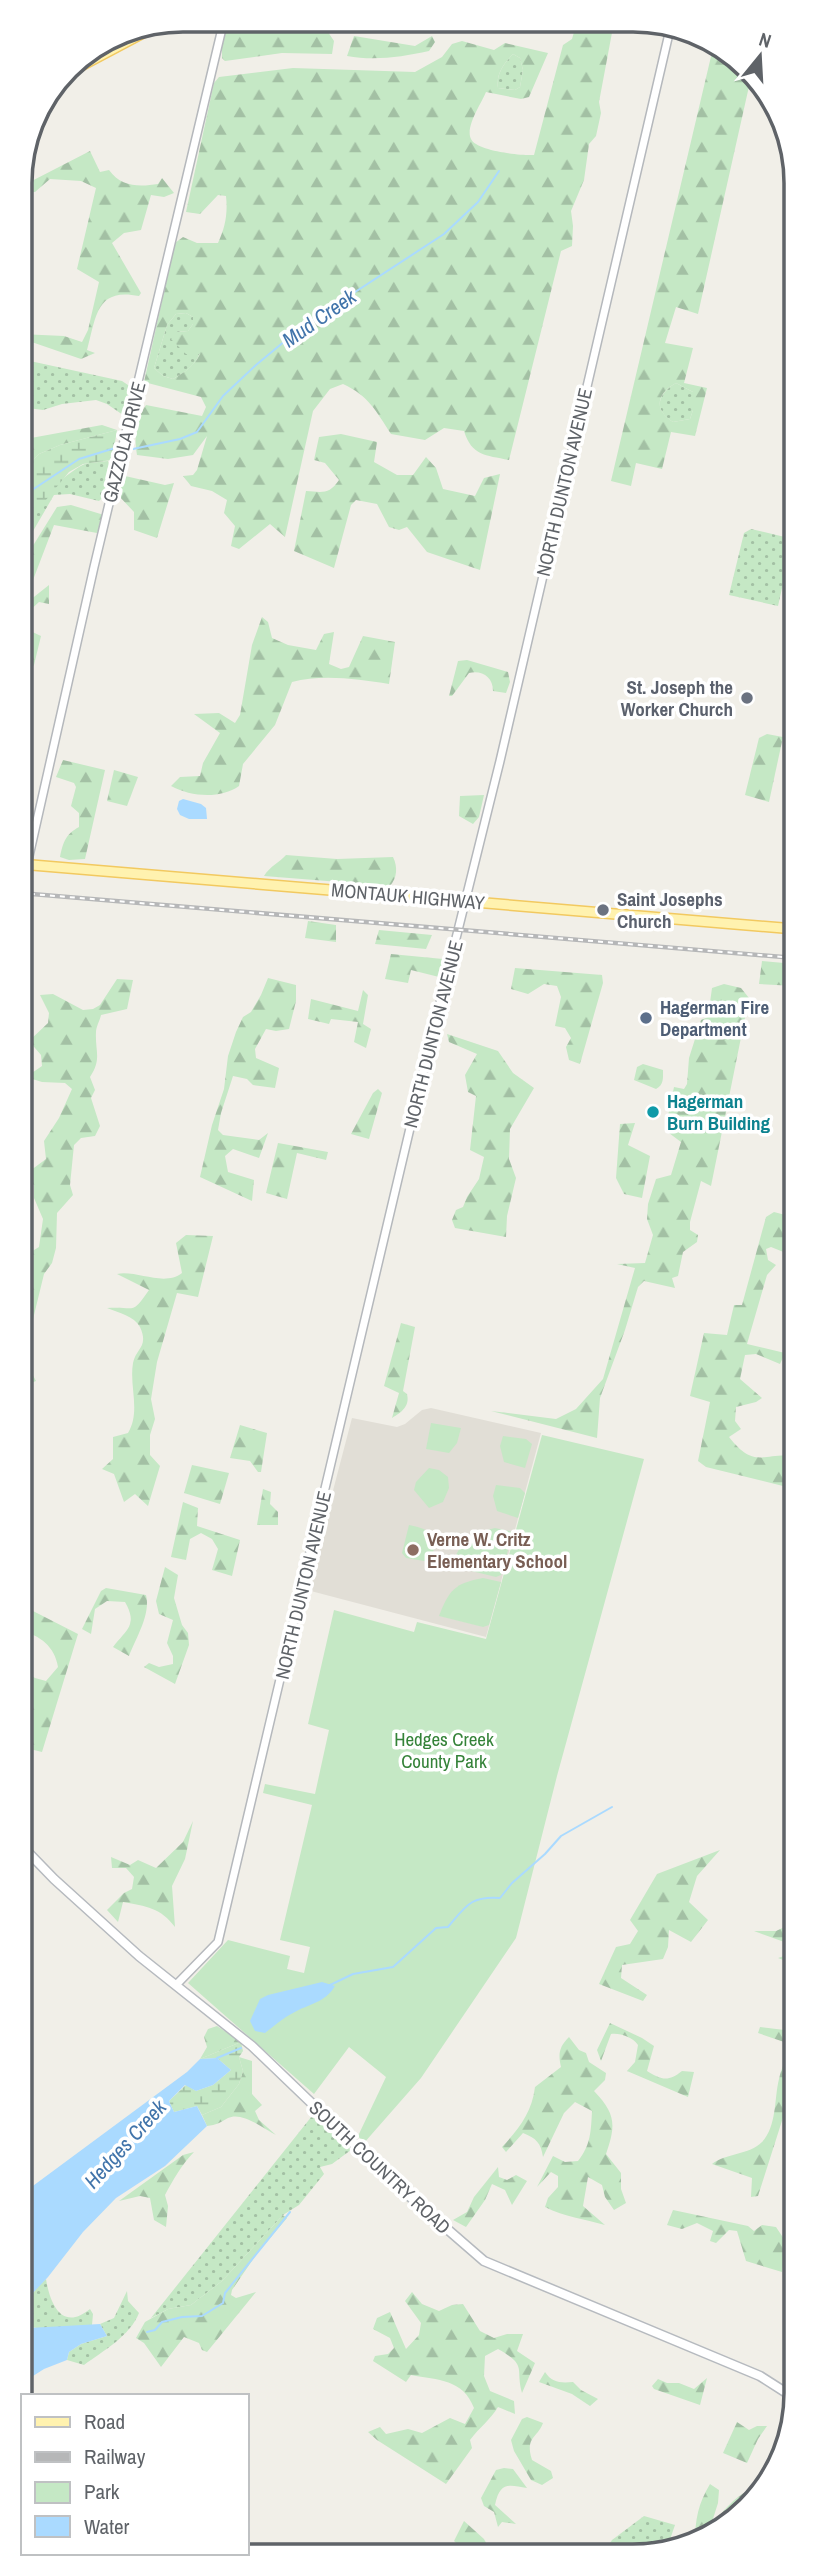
<svg xmlns="http://www.w3.org/2000/svg" width="816" height="2576" viewBox="0 0 816 2576" font-family="'Archivo Narrow',sans-serif">
  <defs>
    <pattern id="grass-dots" width="8" height="8" patternUnits="userSpaceOnUse" patternTransform="scale(1.75)"><rect width="8" height="8" fill="#c5e8c5"/><path d="M2 2h.1M6 6h.1" fill="none" stroke="#a3c0a4" stroke-width="1.8" stroke-linecap="round"/></pattern>
    <pattern id="forest-firs" width="22" height="20" patternUnits="userSpaceOnUse" patternTransform="scale(1.75)"><rect width="22" height="20" fill="#c5e8c5"/><path d="M5 1l3.5 6h-7zM16 11l3.5 6h-7z" fill="#a3c0a4"/></pattern>
    <pattern id="wetland-marsh" width="20" height="14" patternUnits="userSpaceOnUse" patternTransform="scale(1.75)"><rect width="20" height="14" fill="#c5e8c5"/><path d="M1 5h8M5 5V1M11 12h8M15 12V8" fill="none" stroke="#a3c0a4"/></pattern>
  </defs>
  <rect width="100%" height="100%" fill="#f1efe8"/>
  <polygon fill="#e1ded6" points="431,1408 541,1433 486,1637 307,1590 352,1418 397,1427 405,1424 422,1410"/>
  <g fill="url(#grass-dots)">
    <path d="M 513,54 L 520,58 L 523,70 L 520,87 L 515,90 L 498,88 C 496,73 504,64 513,54 Z"/>
    <polygon points="45,98 47,98 39,138 29,136 36,110"/>
    <path d="M 186,313 L 193,317 L 193,324 L 188,331 L 177,332 L 200,353 C 195,366 185,372 173,379 L 163,376 L 154,368 L 167,325 L 176,314 Z"/>
    <path d="M 30,361 L 122,381 L 131,387 L 123,415 L 107,404 L 96,400 L 62,404 L 43,410 L 20,407 C 20,394 19,384 29,375 Z"/>
    <path d="M 676,383 L 693,392 L 693,410 L 690,419 L 673,422 C 653,410 657,394 676,383 Z"/>
    <path d="M 108,461 C 112,473 110,493 99,501 L 70,494 L 54,495 L 29,538 L 23,532 L 20,536 C 20,530 19,524 22,519 C 27,508 74,467 85,464 C 92,462 100,462 108,461 Z"/>
    <polygon points="751,529 793,539 778,606 729,595 744,533"/>
    <polygon points="312,2116 323,2120 351,2150 332,2164 320,2167 324,2174 299,2205 283,2215 222,2281 191,2305 168,2309 151,2318"/>
    <path d="M 46,2279 C 50,2304 62,2332 90,2309 L 93,2314 L 92,2325 C 75,2326 36,2334 24,2323 L 30,2314 C 27,2298 34,2290 46,2279 Z"/>
    <path d="M 127,2291 L 128,2301 L 139,2313 C 130,2336 103,2351 84,2365 L 67,2360 L 69,2352 L 81,2344 L 107,2336 L 100,2324 L 114,2318 Z"/>
    <polygon points="644,2516 675,2525 665,2554 603,2554 612,2540"/>
  </g>
  <g fill="url(#forest-firs)" fill-rule="evenodd">
    <polygon points="229,20 320,20 334,41 332,54 282,53 225,61 222,58 222,47"/>
    <path d="M 577,22 L 614,22 L 599,102 L 601,113 L 596,136 L 589,144 L 584,180 L 571,211 L 573,226 L 572,246 L 561,251 L 509,460 C 485,455 472,456 464,431 L 444,428 L 425,440 L 391,434 C 376,411 369,396 343,384 L 330,389 L 313,411 L 285,537 L 270,524 L 239,549 L 231,546 L 235,526 L 224,513 L 227,500 L 212,491 L 191,486 L 183,476 L 193,475 L 197,470 L 207,436 L 193,455 L 168,459 L 137,455 C 134,436 135,422 146,405 L 202,416 L 206,407 L 201,397 L 144,382 L 175,243 L 183,237 L 197,243 L 218,243 C 225,228 228,214 226,196 L 218,195 L 200,214 L 186,212 L 214,83 L 219,77 L 293,68 L 415,72 L 442,57 L 452,44 L 462,41 L 494,50 L 505,43 L 548,53 L 529,97 L 521,99 L 486,92 C 481,104 465,127 471,139 C 476,151 522,156 534,155 L 563,45 L 572,39 ZM 513,54 L 520,58 L 523,70 L 520,87 L 515,90 L 498,88 C 496,73 504,64 513,54 ZM 186,313 L 193,317 L 193,324 L 188,331 L 177,332 L 171,339 L 186,354 L 200,354 C 194,366 185,372 173,379 L 163,376 L 154,368 L 167,325 L 176,314 Z"/>
    <path d="M 354,36 L 415,46 L 432,36 L 435,42 L 429,51 C 402,57 374,61 347,56 Z"/>
    <path d="M 713,48 L 749,67 L 752,73 L 698,314 L 676,307 L 665,343 L 693,348 L 684,383 L 707,388 L 695,436 L 671,432 L 662,469 L 636,463 L 631,486 L 611,481 ZM 676,383 L 693,392 L 693,410 L 690,419 L 673,422 C 653,410 657,393 676,383 Z"/>
    <path d="M 90,151 L 100,172 L 109,170 C 121,187 139,187 158,184 L 162,178 L 174,193 L 164,197 L 151,195 L 141,230 L 124,233 L 112,243 L 141,293 L 139,296 C 96,287 96,317 87,350 L 95,353 L 81,359 L 20,338 L 20,334 L 64,336 L 82,342 L 88,330 L 99,282 L 77,269 L 96,188 L 81,181 L 50,179 L 35,192 L 23,192 L 24,185 Z"/>
    <polygon points="102,425 117,430 60,445 39,454 20,472 20,440"/>
    <path d="M 341,434 L 377,442 L 374,462 L 397,475 L 413,475 L 426,457 L 436,468 L 443,489 L 475,496 L 484,478 L 500,474 L 480,570 L 427,552 L 407,527 L 399,530 L 389,527 L 377,504 L 356,500 L 351,505 L 334,568 L 294,551 L 306,491 C 322,492 329,495 339,480 L 325,463 L 314,460 L 319,437 Z"/>
    <polygon points="125,476 165,485 174,483 157,538 134,530 134,512 118,495"/>
    <polygon points="71,505 104,515 97,533 54,525 33,580 24,580 25,573 21,565 57,507"/>
    <polygon points="49,585 49,604 39,602 26,614 22,623 24,628 41,636 34,665 30,670 20,670 20,608"/>
    <path d="M 262,617 L 268,622 L 272,638 L 288,645 L 316,650 L 324,634 L 334,632 L 329,664 L 341,669 L 349,667 L 363,636 L 395,642 L 389,684 C 358,679 322,674 292,682 L 275,725 L 243,764 L 239,786 C 221,799 191,797 171,786 L 180,777 L 200,776 L 203,763 L 220,733 L 194,714 L 219,713 L 235,723 L 240,715 L 252,645 Z"/>
    <path d="M 467,660 L 508,672 L 510,682 L 506,693 L 493,691 C 493,677 482,670 469,673 L 452,696 L 449,696 L 458,661 Z"/>
    <polygon points="767,734 783,737 769,802 745,795 759,738"/>
    <path d="M 63,760 L 105,770 L 85,859 L 69,860 L 60,857 C 63,842 66,834 79,827 L 79,813 L 71,806 L 76,787 L 74,783 L 56,777 Z"/>
    <polygon points="114,770 138,777 127,806 107,801"/>
    <polygon points="484,795 479,817 473,824 459,816 460,796"/>
    <path d="M 286,855 L 337,859 L 393,857 C 398,867 397,878 390,886 L 264,876 C 270,866 279,863 286,855 Z"/>
    <polygon points="308,921 336,925 336,942 305,938"/>
    <polygon points="379,930 432,935 426,949 375,944"/>
    <polygon points="391,954 443,959 443,978 411,970 408,983 385,979"/>
    <polygon points="762,961 795,964 795,986 759,984"/>
    <polygon points="515,968 602,975 603,983 580,1064 569,1060 566,1047 571,1038 565,1028 555,1026 561,997 557,986 544,984 528,994 511,989"/>
    <polygon points="268,978 296,985 296,1001 289,1029 276,1031 266,1029 255,1049 256,1058 279,1068 275,1088 253,1085 247,1079 233,1076 221,1113 218,1130 223,1135 259,1140 268,1133 259,1158 233,1149 225,1156 228,1172 254,1180 252,1201 200,1177 212,1125 224,1089 228,1056 236,1032 243,1017 251,1012 261,995"/>
    <path d="M 117,979 L 133,980 L 127,1009 L 101,1015 C 100,1020 96,1027 96,1032 C 95,1052 102,1059 90,1077 L 95,1090 L 91,1098 L 100,1126 L 95,1136 L 81,1138 L 74,1145 L 70,1185 L 73,1195 L 57,1213 L 56,1248 L 52,1263 L 44,1274 L 25,1352 L 28,1366 L 36,1381 L 21,1387 L 21,1258 L 39,1247 L 43,1219 L 34,1198 L 34,1185 L 23,1176 L 46,1159 L 44,1141 L 59,1118 L 72,1089 L 65,1083 L 42,1082 L 26,1077 L 42,1066 L 41,1055 L 29,1041 L 48,1023 L 49,1013 L 40,995 L 53,994 L 83,1010 L 93,1009 L 100,1005 Z"/>
    <polygon points="724,984 741,988 749,998 711,1186 701,1181 690,1222 690,1230 698,1235 697,1242 683,1252 678,1276 672,1278 675,1288 644,1281 638,1287 625,1330 600,1398 597,1438 491,1411 556,1419 576,1409 603,1379 635,1268 617,1264 645,1263 653,1235 647,1219 648,1204 656,1179 671,1175 681,1142 665,1130 674,1087 684,1089 687,1084 689,1058 701,1020 708,1017 712,988"/>
    <polygon points="363,990 368,995 363,1024 371,1029 366,1048 354,1042 358,1022 331,1019 329,1024 308,1019 311,999 358,1011"/>
    <polygon points="447,1034 498,1051 513,1073 534,1088 510,1129 509,1159 516,1178 507,1216 506,1237 455,1228 452,1220 456,1210 463,1207 467,1197 479,1179 484,1157 470,1150 476,1096 468,1092 465,1075 477,1054 449,1042"/>
    <path d="M 643,1064 L 663,1070 C 663,1078 664,1085 656,1089 L 634,1080 L 637,1067 Z"/>
    <polygon points="378,1089 382,1093 369,1139 351,1134 373,1093"/>
    <polygon points="635,1123 628,1145 650,1156 642,1198 624,1194 616,1178 620,1124"/>
    <polygon points="278,1143 328,1152 326,1160 297,1153 287,1199 266,1193"/>
    <path d="M 774,1212 L 789,1216 L 795,1222 L 795,1249 L 786,1253 L 771,1247 L 766,1249 L 768,1260 L 776,1265 L 767,1275 L 747,1344 L 785,1353 L 780,1364 L 756,1354 L 745,1355 L 740,1379 L 762,1398 L 756,1402 L 736,1407 L 735,1421 L 741,1429 L 729,1437 C 755,1470 762,1452 795,1456 L 795,1489 L 706,1467 L 698,1461 L 710,1402 L 690,1396 L 704,1333 L 727,1335 L 734,1305 L 742,1305 L 766,1217 Z"/>
    <path d="M 186,1235 L 213,1236 L 198,1297 L 177,1293 L 157,1362 L 151,1399 L 155,1419 L 150,1435 L 150,1455 L 160,1466 L 148,1506 L 135,1494 L 124,1502 L 114,1474 L 102,1469 L 113,1459 L 113,1437 L 128,1433 C 141,1411 129,1387 133,1363 C 136,1348 149,1347 140,1327 C 134,1316 119,1313 107,1308 C 136,1306 131,1316 149,1290 L 117,1274 C 137,1270 164,1287 182,1273 L 176,1243 Z"/>
    <path d="M 401,1323 L 415,1327 L 403,1391 L 407,1394 C 410,1406 402,1412 392,1418 L 399,1393 L 384,1386 Z"/>
    <polygon points="240,1425 267,1433 261,1472 258,1472 250,1461 230,1458"/>
    <polygon points="192,1465 229,1473 220,1504 184,1493"/>
    <polygon points="263,1489 271,1492 270,1504 278,1512 278,1525 257,1525"/>
    <polygon points="183,1502 198,1508 197,1526 240,1540 232,1576 212,1570 218,1549 212,1539 201,1533 190,1539 186,1560 171,1557"/>
    <polygon points="165,1567 178,1575 174,1598 182,1625 188,1633 189,1645 175,1684 144,1667 149,1663 159,1667 173,1664 173,1656 167,1643 173,1620 159,1614 156,1601"/>
    <path d="M 106,1588 L 146,1595 C 151,1614 136,1638 129,1656 L 113,1647 C 127,1629 138,1625 125,1602 L 107,1601 L 95,1609 L 91,1634 L 82,1629 L 101,1591 Z"/>
    <path d="M 33,1611 L 78,1634 L 42,1752 L 30,1749 L 21,1740 L 24,1692 L 21,1668 L 35,1678 L 46,1681 L 58,1667 C 55,1647 40,1635 21,1631 L 21,1620 Z"/>
    <path d="M 193,1821 L 185,1859 L 172,1886 L 175,1927 C 161,1908 146,1906 123,1902 L 118,1922 L 107,1910 L 124,1893 L 132,1889 L 134,1877 L 126,1868 L 112,1868 L 111,1857 L 130,1865 L 138,1860 L 156,1868 L 183,1842 Z"/>
    <polygon points="720,1850 697,1876 689,1902 708,1920 691,1942 669,1930 668,1947 663,1959 622,1965 621,1978 647,1995 643,2001 599,1984 616,1947 630,1944 638,1931 630,1920 657,1874"/>
    <polygon points="789,1925 796,1940 796,1965 778,1958 787,1955 787,1943 754,1931 776,1931"/>
    <path d="M 610,2023 L 642,2038 L 654,2046 L 647,2071 C 662,2080 668,2082 682,2071 L 694,2072 L 688,2097 L 627,2071 L 635,2062 L 638,2045 C 632,2037 621,2033 611,2034 L 601,2061 L 597,2050 Z"/>
    <path d="M 796,2025 L 796,2065 L 787,2105 L 758,2196 L 751,2197 L 752,2178 L 712,2164 C 726,2153 749,2155 762,2142 C 777,2126 774,2099 779,2079 C 782,2065 789,2057 787,2043 L 758,2033 L 760,2027 L 793,2031 Z"/>
    <polygon points="217,2026 241,2042 200,2059 207,2047 204,2037 208,2029"/>
    <path d="M 569,2037 L 579,2050 L 586,2053 L 589,2062 L 606,2073 L 605,2080 L 594,2091 C 616,2114 616,2125 606,2154 L 621,2173 L 621,2189 L 626,2203 L 614,2210 L 605,2197 L 602,2185 L 588,2177 L 583,2206 L 605,2225 C 584,2219 565,2217 545,2207 L 548,2198 L 558,2187 L 558,2176 L 551,2172 L 537,2187 L 553,2156 L 565,2162 L 578,2161 C 591,2145 591,2130 592,2111 L 575,2102 L 564,2113 L 543,2157 C 541,2143 536,2138 523,2133 L 506,2152 L 502,2147 C 519,2129 532,2112 535,2087 L 561,2067 C 558,2054 559,2047 569,2037 Z"/>
    <path d="M 239,2057 L 252,2061 L 252,2094 L 262,2105 L 255,2111 L 259,2120 L 276,2135 C 264,2129 242,2111 228,2118 C 219,2123 217,2125 207,2126 L 202,2115 L 221,2107 L 239,2084 L 243,2071 Z"/>
    <path d="M 194,2152 C 182,2164 173,2180 165,2195 L 168,2206 L 166,2227 L 154,2220 L 150,2198 L 140,2196 L 119,2201 L 183,2155 Z"/>
    <polygon points="498,2167 499,2177 507,2180 516,2175 527,2181 512,2205 505,2190 492,2184 485,2200 466,2227 453,2220 467,2212 474,2197"/>
    <polygon points="673,2210 748,2226 754,2231 762,2225 776,2227 786,2242 782,2272 746,2261 737,2231 729,2230 716,2243 710,2241 713,2231 697,2223 682,2229 667,2225"/>
    <polygon points="283,2215 287,2218 256,2255 232,2290 231,2295 236,2298 256,2292 207,2352 202,2350 199,2343 184,2337 161,2367 144,2343 136,2338 145,2322 168,2309 191,2305 222,2281"/>
    <path d="M 412,2292 L 422,2304 L 439,2311 L 452,2305 L 463,2304 L 480,2331 L 494,2338 L 507,2334 L 523,2334 L 517,2351 L 535,2363 L 522,2393 C 515,2367 528,2366 498,2349 L 485,2356 L 484,2376 L 490,2391 L 514,2401 L 515,2414 L 498,2407 C 490,2420 479,2428 470,2440 L 472,2448 L 446,2484 L 377,2440 L 368,2432 L 380,2427 L 386,2434 L 408,2429 L 422,2433 L 450,2418 L 465,2424 L 474,2408 C 463,2379 438,2380 411,2375 L 406,2382 L 373,2361 L 375,2356 L 388,2354 L 394,2348 L 390,2338 L 373,2329 L 377,2318 L 390,2312 L 406,2349 L 419,2335 L 421,2323 L 405,2301 Z"/>
    <path d="M 545,2372 C 552,2383 561,2383 573,2382 L 581,2390 L 598,2399 L 590,2406 L 572,2394 L 539,2382 Z"/>
    <polygon points="707,2378 700,2405 654,2389 652,2386 658,2379 667,2383 679,2383 694,2389"/>
    <path d="M 527,2417 L 543,2423 C 537,2439 525,2436 532,2460 L 551,2471 L 553,2478 L 542,2485 L 531,2480 L 514,2451 L 511,2440 L 522,2419 Z"/>
    <polygon points="737,2422 749,2430 757,2426 767,2426 758,2439 747,2463 723,2453"/>
    <path d="M 504,2468 L 513,2469 L 527,2488 C 509,2485 500,2481 495,2505 L 516,2524 L 502,2522 L 498,2527 L 494,2512 L 484,2506 L 481,2498 L 496,2470 Z"/>
    <path d="M 710,2484 L 719,2490 L 718,2503 L 711,2525 C 726,2509 735,2495 756,2487 L 732,2513 L 716,2535 L 695,2543 C 695,2520 698,2504 710,2484 Z"/>
    <polygon points="464,2521 484,2539 492,2554 469,2554 454,2541"/>
  </g>
  <g fill="url(#wetland-marsh)">
    <polygon points="117,430 112,460 83,464 69,472 41,506 32,506 20,521 20,472 39,454 60,445"/>
    <polygon points="241,2042 243,2051 239,2057 243,2071 239,2084 221,2107 202,2115 197,2106 174,2112 169,2101 186,2085 196,2091 213,2085 231,2070 217,2058 200,2059"/>
  </g>
  <g fill="#c5e8c5">
    <polygon points="431,1423 461,1428 457,1443 449,1453 426,1449"/>
    <polygon points="542,1435 644,1459 557,1776 516,1938 421,2078 364,2143 358,2136 386,2077 349,2047 314,2094 188,1983 228,1940 290,1956 287,1969 304,1973 310,1947 280,1940 312,1805 263,1793 265,1784 315,1794 329,1730 308,1724 334,1610 414,1632 417,1622 486,1639"/>
    <polygon points="503,1436 526,1439 532,1444 525,1468 504,1462 500,1446"/>
    <polygon points="429,1468 439,1470 448,1477 449,1488 443,1502 429,1508 414,1490 416,1482"/>
    <polygon points="496,1485 520,1488 525,1493 518,1518 497,1511 493,1496"/>
    <path d="M 409,1525 C 435,1530 439,1538 430,1562 L 406,1558 L 402,1553 Z"/>
    <path d="M 495,1528 L 513,1532 L 501,1575 L 496,1577 L 451,1566 C 462,1540 468,1534 495,1528 Z"/>
    <path d="M 483,1578 L 501,1582 L 489,1625 L 483,1627 L 439,1616 C 449,1590 455,1583 483,1578 Z"/>
  </g>
  <g fill="#aadaff">
    <polygon points="183,799 201,804 206,808 207,819 189,819 180,815 177,809 179,801"/>
    <path d="M 322,1982 L 335,1986 C 325,2003 308,2004 293,2013 C 283,2018 274,2026 265,2033 L 255,2031 L 250,2021 L 260,1999 L 268,1995 Z"/>
    <polygon points="217,2058 231,2070 213,2085 196,2091 185,2085 169,2101 174,2112 197,2106 207,2126 165,2166 116,2198 83,2232 48,2277 31,2295 28,2303 30,2314 24,2323 29,2328 100,2324 107,2336 81,2344 69,2352 67,2360 44,2369 22,2383 22,2194 187,2072 200,2059"/>
  </g>
  <g fill="none" stroke-linecap="round" stroke-linejoin="round">
    <g stroke="#aadaff" stroke-width="2">
      <polyline points="133,449 180,439 197,432 223,396 256,365 303,326 444,234 478,202 499,171"/>
      <polyline points="20,498 79,459 115,448"/>
      <path d="M 328,1986 L 353,1974 L 393,1967 L 436,1928 L 448,1927 C 466,1906 470,1896 500,1898 L 512,1883 L 545,1854 L 561,1836 L 612,1807"/>
      <polyline points="217,2058 241,2048"/>
      <polyline points="147,2332 155,2330 162,2322 182,2317 202,2316 223,2303 225,2293 290,2212"/>
    </g>
    <defs>
      <g id="tertiary">
        <polyline points="27,865 94,567 224,20"/>
        <polyline points="176,1985 218,1942 432,1035 500,761 671,25"/>
      </g>
      <polyline id="secondary" points="22,1846 54,1879 139,1956 252,2046 401,2189 484,2261 760,2376 796,2399"/>
      <g id="primary">
        <polyline points="62,76 160,24"/>
        <polyline points="20,864 795,929"/>
      </g>
    </defs>
    <use href="#tertiary" stroke="#b5b8bc" stroke-width="10"/>
    <use href="#secondary" stroke="#b6babf" stroke-width="11"/>
    <use href="#primary" stroke="#f2c960" stroke-width="12"/>
    <use href="#tertiary" stroke="#fff" stroke-width="7"/>
    <use href="#secondary" stroke="#fff" stroke-width="8"/>
    <use href="#primary" stroke="#fff2af" stroke-width="9"/>
    <defs>
      <polyline id="rail" points="20,893 795,958"/>
    </defs>
    <use href="#rail" stroke="#b6b7b8" stroke-width="4.5"/>
    <use href="#rail" stroke="#fff" stroke-width="2" stroke-dasharray="5" stroke-linecap="butt"/>
  </g>
  <g fill="#6b7280" stroke="#fff" stroke-width="2.5">
    <circle cx="747" cy="698" r="7"/>
    <circle cx="603" cy="910" r="7"/>
  </g>
  <circle fill="#5c6f8a" stroke="#fff" stroke-width="2.5" cx="646" cy="1018" r="7"/>
  <circle fill="#0f9aa8" stroke="#fff" stroke-width="2.5" cx="653" cy="1112" r="7"/>
  <circle fill="#8d6e63" stroke="#fff" stroke-width="2.5" cx="413" cy="1550" r="7"/>
  <g text-anchor="middle" dominant-baseline="central" stroke-width="7" stroke-linejoin="round" paint-order="stroke">
    <g font-size="19" fill="#5f6368" stroke="#fff">
      <text transform="translate(124 442) rotate(-76)">GAZZOLA DRIVE</text>
      <text transform="translate(564 482) rotate(-77)">NORTH DUNTON AVENUE</text>
      <text transform="translate(408 896) rotate(5)">MONTAUK HIGHWAY</text>
      <text transform="translate(433 1034) rotate(-76)">NORTH DUNTON AVENUE</text>
      <text transform="translate(303 1585) rotate(-77)">NORTH DUNTON AVENUE</text>
      <text transform="translate(380 2167) rotate(43)">SOUTH COUNTRY ROAD</text>
    </g>
    <g font-size="19" font-weight="bold" fill="#5b616d" stroke="#fff" text-anchor="end">
      <text x="733" y="687">St. Joseph the<tspan x="733" dy="22">Worker Church</tspan></text>
      <text x="617" y="899" text-anchor="start">Saint Josephs<tspan x="617" dy="22">Church</tspan></text>
    </g>
    <g font-size="19" font-weight="bold" fill="#4e5e75" stroke="#fff" text-anchor="start">
      <text x="660" y="1007">Hagerman Fire<tspan x="660" dy="22">Department</tspan></text>
    </g>
    <g font-size="19" font-weight="bold" fill="#0d838f" stroke="#fff" text-anchor="start">
      <text x="667" y="1101">Hagerman<tspan x="667" dy="22">Burn Building</tspan></text>
    </g>
    <g font-size="19" font-weight="bold" fill="#785e54" stroke="#fff" text-anchor="start">
      <text x="427" y="1539">Verne W. Critz<tspan x="427" dy="22">Elementary School</tspan></text>
    </g>
    <g font-size="19" fill="#348238" stroke="#fff">
      <text x="444" y="1739">Hedges Creek<tspan x="444" dy="22">County Park</tspan></text>
    </g>
    <g font-size="21" font-style="italic" fill="#4174aa" stroke="#fff">
      <text transform="translate(319 318) rotate(-35)">Mud Creek</text>
      <text transform="translate(125 2144) rotate(-48)">Hedges Creek</text>
    </g>
  </g>
  <path d="M0 0H816V2576H0ZM183 32H633A151 151 0 0 1 784 183V2393A151 151 0 0 1 633 2544H183A151 151 0 0 1 32 2393V183A151 151 0 0 1 183 32Z" fill="#fff" fill-rule="evenodd"/>
  <path fill="none" stroke="#5f6368" stroke-width="3.5" d="M183 32H633A151 151 0 0 1 784 183V2393A151 151 0 0 1 633 2544H183A151 151 0 0 1 32 2393V183A151 151 0 0 1 183 32Z"/>
  <rect x="21" y="2394" width="228" height="161" fill="#ffffff" stroke="#bfc1c3" stroke-width="2"/>
  <rect x="35" y="2417" width="35" height="10" fill="#fff2af" stroke="#bfc1c3" stroke-width="2"/>
  <text x="84" y="2429" font-size="21" fill="#5f6368">Road</text>
  <rect x="35" y="2452" width="35" height="10" fill="#b6b7b8" stroke="#bfc1c3" stroke-width="2"/>
  <text x="84" y="2464" font-size="21" fill="#5f6368">Railway</text>
  <rect x="35" y="2482" width="35" height="21" fill="#c5e8c5" stroke="#bfc1c3" stroke-width="2"/>
  <text x="84" y="2499" font-size="21" fill="#5f6368">Park</text>
  <rect x="35" y="2516" width="35" height="21" fill="#aadaff" stroke="#bfc1c3" stroke-width="2"/>
  <text x="84" y="2534" font-size="21" fill="#5f6368">Water</text>
  <g transform="translate(760 56) rotate(18)" stroke="#ffffff" stroke-width="5" paint-order="stroke">
  <path d="M0-5L12 26L0 18L-12 26Z" fill="#5f6368"/>
  <text y="-10" font-size="19" font-weight="bold" text-anchor="middle" fill="#5f6368">N</text>
  </g>
</svg>
